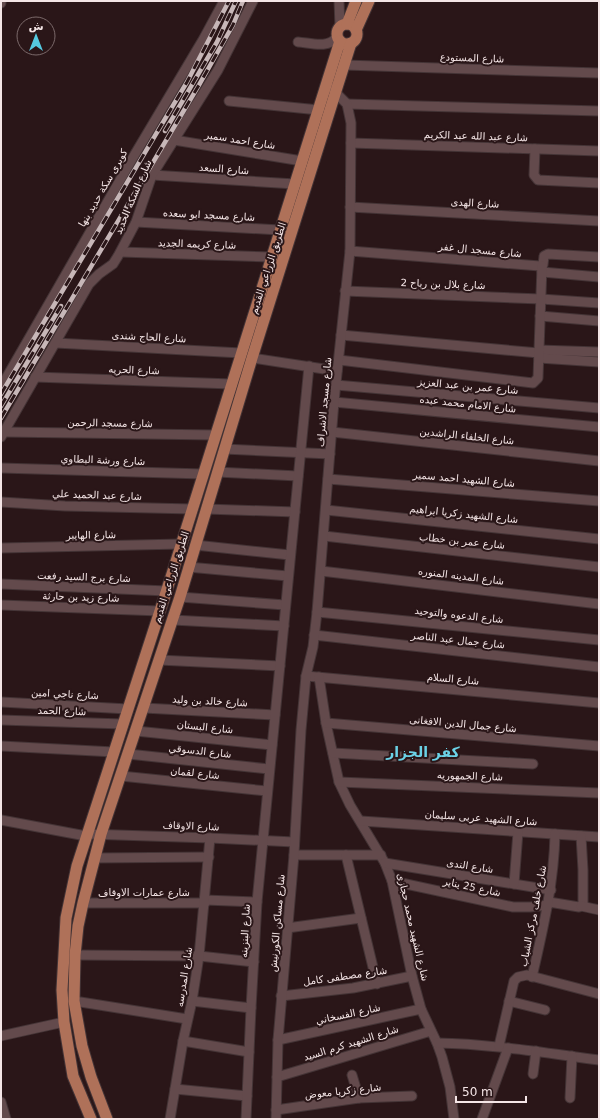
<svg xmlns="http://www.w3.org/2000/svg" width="600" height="1120" viewBox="0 0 600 1120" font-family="'DejaVu Sans',Cairo,sans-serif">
  <rect width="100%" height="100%" fill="#2a1618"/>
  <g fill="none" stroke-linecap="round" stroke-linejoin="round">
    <defs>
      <g id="minor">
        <polyline points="339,1 340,27"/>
        <polyline points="1,3 1,1"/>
        <path d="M 298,42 C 311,43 328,49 337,37"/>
        <polyline points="344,65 599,73"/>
        <polyline points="229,101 319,110"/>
        <polyline points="347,104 599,111"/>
        <polyline points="174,140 302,161"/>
        <polyline points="351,143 599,151"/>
        <polyline points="535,149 534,175 538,180 599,183"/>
        <polyline points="152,175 295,184"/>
        <polyline points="350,207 599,221"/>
        <polyline points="136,222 280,230"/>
        <polyline points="350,251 540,266 543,265 544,256 548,254 599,257"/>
        <polyline points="121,252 272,257"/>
        <polyline points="542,272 599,277"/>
        <polyline points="345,291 541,299 599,303"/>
        <polyline points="540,316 599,321"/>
        <polyline points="341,335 539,353"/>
        <polyline points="56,343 241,353"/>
        <polyline points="539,350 599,352"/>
        <polyline points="252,358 337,371"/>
        <polyline points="539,358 599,362"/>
        <polyline points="339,360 533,383 538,378 542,266"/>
        <polyline points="35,377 232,384"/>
        <polyline points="336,385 599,408"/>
        <polyline points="1,387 135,154 204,38 224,1"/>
        <polyline points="334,402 599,427"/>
        <polyline points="4,432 216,435"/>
        <polyline points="332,432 599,461"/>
        <polyline points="1,437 89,284 99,274 113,264 118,256 136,222 152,175 218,70 253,1"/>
        <polyline points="224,449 330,454"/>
        <polyline points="1,468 203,474"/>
        <polyline points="217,472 298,476"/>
        <polyline points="328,479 599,501"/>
        <polyline points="1,502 65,506 193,509"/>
        <polyline points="206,509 295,512"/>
        <polyline points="326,510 599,539"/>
        <polyline points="324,536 599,567"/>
        <polyline points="195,545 290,555"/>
        <polyline points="1,548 181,544"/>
        <polyline points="188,567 288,576"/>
        <polyline points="321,571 599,604"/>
        <polyline points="1,584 167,591"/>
        <polyline points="180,597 285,605"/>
        <polyline points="1,605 160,611"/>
        <polyline points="317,612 599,640"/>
        <polyline points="173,620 284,626"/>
        <polyline points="314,635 599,667"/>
        <polyline points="159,660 280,666"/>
        <polyline points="306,676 599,703"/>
        <polyline points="319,677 326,723 339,782 350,805 385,863 392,881 412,976 421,1009 437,1043 442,1057 450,1087 454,1119"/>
        <polyline points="1,702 128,709"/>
        <polyline points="144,708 275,715"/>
        <polyline points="1,720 123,724"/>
        <polyline points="326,723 599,746"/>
        <polyline points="136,731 272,745"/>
        <polyline points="1,746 114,752"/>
        <polyline points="333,753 533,764"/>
        <polyline points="128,754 269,769"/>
        <polyline points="121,776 267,791"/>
        <polyline points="339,782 599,793"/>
        <polyline points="1,820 86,836"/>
        <polyline points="361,821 599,837"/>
        <polyline points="87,834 210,838 294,842"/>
        <polyline points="294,855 381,855"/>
        <polyline points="346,855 377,984"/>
        <polyline points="94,858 209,857"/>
        <polyline points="385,863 551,890"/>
        <polyline points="392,881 513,907 530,907 548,905"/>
        <polyline points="514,884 518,832"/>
        <polyline points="205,900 257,902"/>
        <polyline points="549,902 579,907 583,904 583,870 581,836"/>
        <polyline points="83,903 205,903"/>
        <polyline points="581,906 599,910"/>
        <polyline points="287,928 361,918"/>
        <polyline points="75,955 199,956 254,962"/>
        <path d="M 532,977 C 543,929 554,883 555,834"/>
        <polyline points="281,996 353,988 412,976"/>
        <polyline points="74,1001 187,1019"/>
        <polyline points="192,1001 251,1008"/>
        <polyline points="509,1001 545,1010"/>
        <polyline points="1,1036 64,1022"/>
        <polyline points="278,1040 421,1009"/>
        <polyline points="183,1041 249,1052"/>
        <path d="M 437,1043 C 492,1044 545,1053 599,1060"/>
        <polyline points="499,1046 514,981 518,977 527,975 599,994"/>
        <polyline points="533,1074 536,1051"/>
        <polyline points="352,1075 359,1098"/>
        <polyline points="277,1077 431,1031"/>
        <polyline points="175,1089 247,1096"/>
        <polyline points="570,1098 572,1056"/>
        <polyline points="1,1102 6,1119"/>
        <polyline points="276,1110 359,1098 412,1096"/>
        <polyline points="170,1119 183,1041 192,1001 199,956 210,838"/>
        <polyline points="246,1119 251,1008 257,902 309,366"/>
        <polyline points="276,1119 278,1040 294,855 301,730 306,676 313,647 317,612 334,402 350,251 351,123 347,104 327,84"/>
        <polyline points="482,1119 508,1048"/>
      </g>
      <g id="major">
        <circle cx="347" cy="34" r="10"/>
        <polyline points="347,24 356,1"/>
        <polyline points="356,30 369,1"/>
        <polyline points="91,1119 73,1076 64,1022 62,990 66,918 77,866 172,574 340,41"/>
        <polyline points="107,1119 91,1077 82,1046 74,1001 75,955 78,926 83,903 101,834 180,597 252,358 351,43"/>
      </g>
    </defs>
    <use href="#minor" stroke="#443436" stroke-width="11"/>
    <use href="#major" stroke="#443436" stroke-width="13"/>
    <use href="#minor" stroke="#634a4c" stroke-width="9"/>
    <use href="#major" stroke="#af7159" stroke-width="11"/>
    <defs>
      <g id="rail">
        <polyline points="165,131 217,42 236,1"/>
        <polyline points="1,394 187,82 229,1"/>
        <polyline points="1,406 61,306"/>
        <polyline points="1,418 199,85 233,25 243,1"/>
      </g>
    </defs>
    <use href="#rail" stroke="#c7b7b8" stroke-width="4.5"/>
    <use href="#rail" stroke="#2a1618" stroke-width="3" stroke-dasharray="9" stroke-linecap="butt"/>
  </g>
  <g text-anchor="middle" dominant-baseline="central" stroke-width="4" stroke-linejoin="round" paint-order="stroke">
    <g font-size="10" fill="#f4e5e6" stroke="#2a1618">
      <text transform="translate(472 58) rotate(2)">شارع المستودع</text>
      <text transform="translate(476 136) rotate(2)">شارع عبد الله عبد الكريم</text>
      <text transform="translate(240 140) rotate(9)">شارع احمد سمير</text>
      <text transform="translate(224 169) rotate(4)">شارع السعد</text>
      <text transform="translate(103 188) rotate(-60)">كوبرى سكة حديد بنها</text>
      <text transform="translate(133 197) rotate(-67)">شارع السكة الحديد</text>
      <text transform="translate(475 203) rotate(3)">شارع الهدى</text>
      <text transform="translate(209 215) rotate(3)">شارع مسجد ابو سعده</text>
      <text transform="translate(197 244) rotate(2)">شارع كريمه الجديد</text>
      <text transform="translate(480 250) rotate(5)">شارع مسجد ال غفر</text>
      <text transform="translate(268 268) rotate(-72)">الطريق الزراعي القديم</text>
      <text transform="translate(443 284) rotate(2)">شارع بلال بن رباح 2</text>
      <text transform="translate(149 337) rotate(3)">شارع الحاج شندى</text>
      <text transform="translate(134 370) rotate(2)">شارع الحريه</text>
      <text transform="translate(468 386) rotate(5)">شارع عمر بن عبد العزيز</text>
      <text transform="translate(324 402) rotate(-85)">شارع مسجد الاشراف</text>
      <text transform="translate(468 404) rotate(6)">شارع الامام محمد عبده</text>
      <text transform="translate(110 423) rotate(1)">شارع مسجد الرحمن</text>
      <text transform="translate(467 436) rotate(6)">شارع الخلفاء الراشدين</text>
      <text transform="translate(103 460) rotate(2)">شارع ورشة البطاوي</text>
      <text transform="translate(464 479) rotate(5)">شارع الشهيد احمد سمير</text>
      <text transform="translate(97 495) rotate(2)">شارع عبد الحميد علي</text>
      <text transform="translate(464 514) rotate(6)">شارع الشهيد زكريا ابراهيم</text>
      <text transform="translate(91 535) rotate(-1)">شارع الهايبر</text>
      <text transform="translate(462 541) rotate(6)">شارع عمر بن خطاب</text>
      <text transform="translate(461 576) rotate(7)">شارع المدينه المنوره</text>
      <text transform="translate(84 577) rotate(2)">شارع برج السيد رفعت</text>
      <text transform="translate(171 577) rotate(-72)">الطريق الزراعي القديم</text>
      <text transform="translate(81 597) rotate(2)">شارع زيد بن حارثة</text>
      <text transform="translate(459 615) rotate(6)">شارع الدعوه والتوحيد</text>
      <text transform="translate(458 640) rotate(6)">شارع جمال عبد الناصر</text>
      <text transform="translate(453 679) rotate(5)">شارع السلام</text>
      <text transform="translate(65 694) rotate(3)">شارع ناجي امين</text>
      <text transform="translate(210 701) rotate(3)">شارع خالد بن وليد</text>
      <text transform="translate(62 711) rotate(2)">شارع الحمد</text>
      <text transform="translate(463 724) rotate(5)">شارع جمال الدين الافغانى</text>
      <text transform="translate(205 727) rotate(6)">شارع البستان</text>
      <text transform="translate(200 751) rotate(6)">شارع الدسوقي</text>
      <text transform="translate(195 773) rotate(6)">شارع لقمان</text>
      <text transform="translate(470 776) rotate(2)">شارع الجمهوريه</text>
      <text transform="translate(481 818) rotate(4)">شارع الشهيد عربى سليمان</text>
      <text transform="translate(191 826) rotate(2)">شارع الاوقاف</text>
      <text transform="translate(470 866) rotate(9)">شارع الندى</text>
      <text transform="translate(472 887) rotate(12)">شارع 25 يناير</text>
      <text x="144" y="892">شارع عمارات الاوقاف</text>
      <text transform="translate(533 916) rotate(-79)">شارع خلف مركز الشباب</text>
      <text transform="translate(277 923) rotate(-85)">شارع مساكن الكورنيش</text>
      <text transform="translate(413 927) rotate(77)">شارع الشهيد محمد حجازى</text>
      <text transform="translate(245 931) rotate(-87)">شارع البنزينه</text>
      <text transform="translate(345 976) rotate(-8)">شارع مصطفى كامل</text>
      <text transform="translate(184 977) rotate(-81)">شارع المدرسه</text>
      <text transform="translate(348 1014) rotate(-12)">شارع الفسخاني</text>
      <text transform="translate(351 1043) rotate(-17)">شارع الشهيد كرم السيد</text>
      <text transform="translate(343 1091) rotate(-6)">شارع زكريا معوض</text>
    </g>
    <g font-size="14" font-weight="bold" fill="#6bd2e7" stroke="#2a1618">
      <text x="423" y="752">كفر الجزار</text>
    </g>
  </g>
  <rect width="600" height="1120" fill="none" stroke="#f4e5e6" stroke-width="4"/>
  <g transform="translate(36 36)"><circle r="19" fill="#2a1618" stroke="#7b696a"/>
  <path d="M0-3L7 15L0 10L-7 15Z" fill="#55cae0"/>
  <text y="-6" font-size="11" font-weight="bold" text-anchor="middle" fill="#f4e5e6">ش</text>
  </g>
  <path d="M456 1096v6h70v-6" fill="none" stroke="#f4e5e6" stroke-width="2"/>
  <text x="462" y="1096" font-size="12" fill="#f4e5e6" stroke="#2a1618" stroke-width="3" paint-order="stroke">50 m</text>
</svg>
